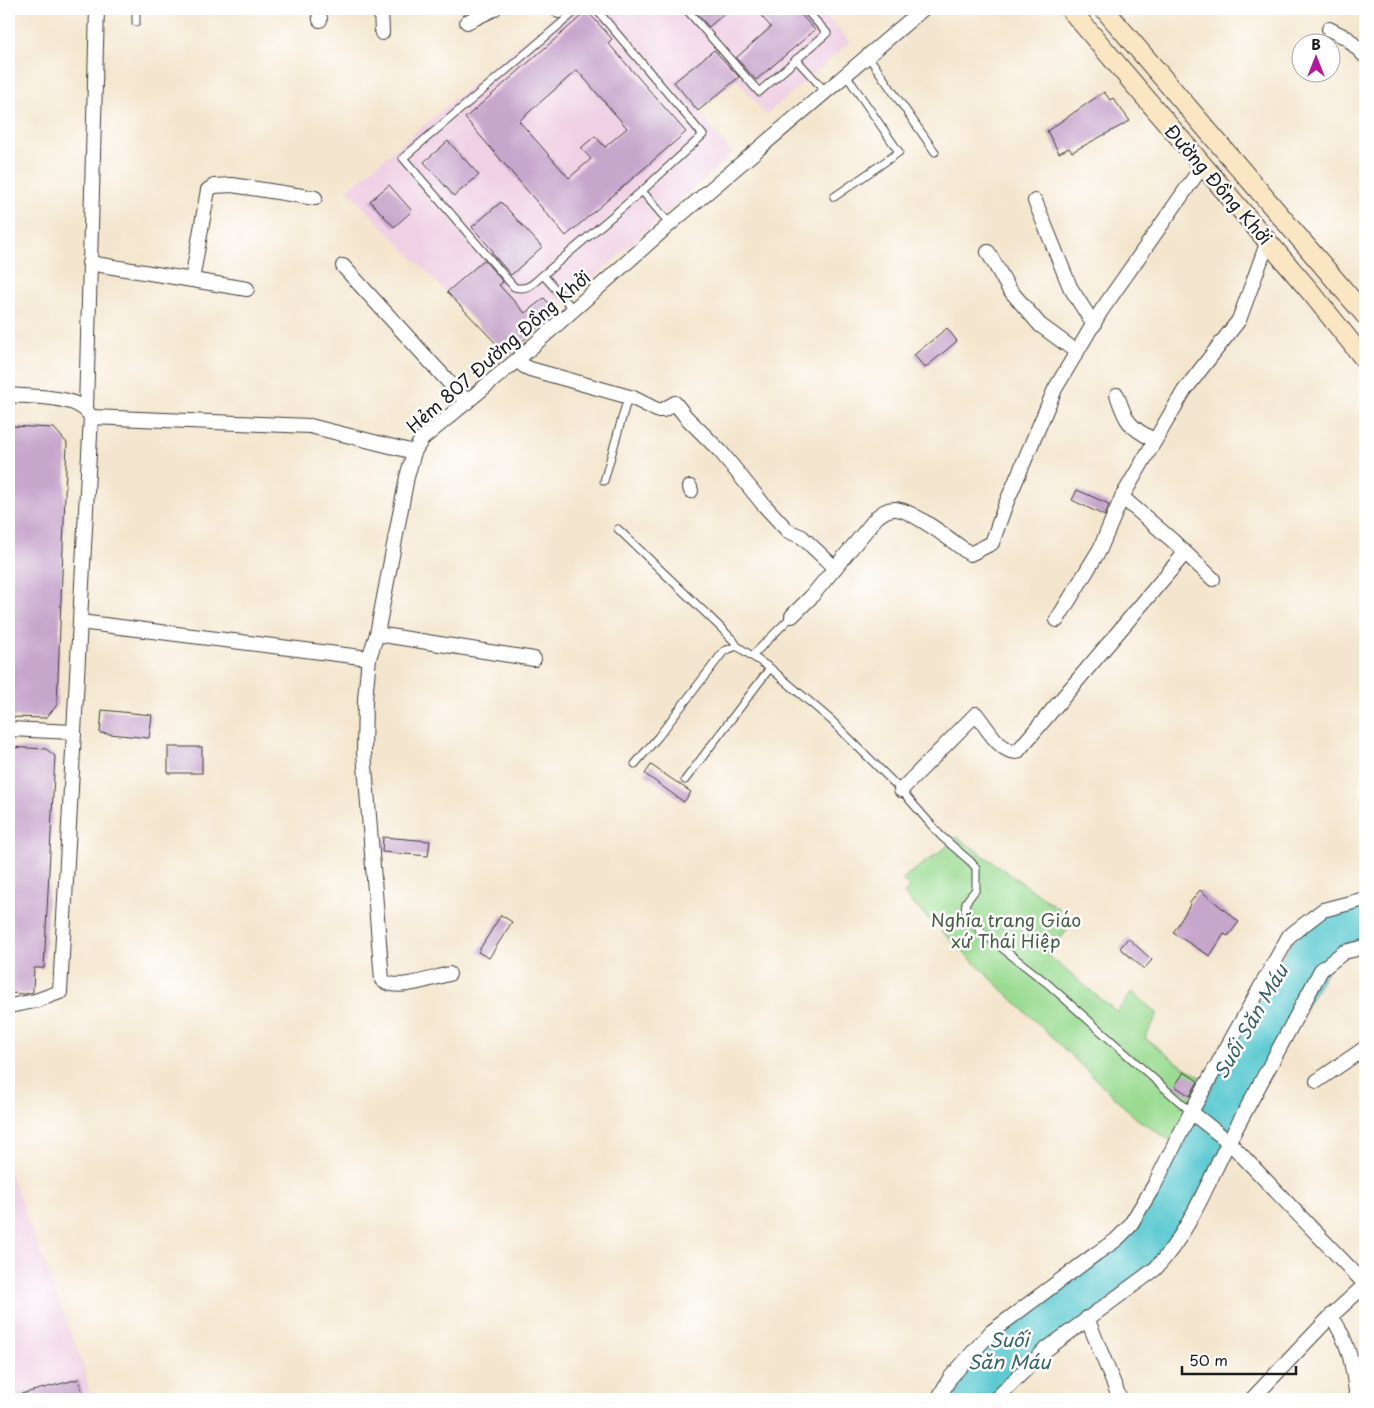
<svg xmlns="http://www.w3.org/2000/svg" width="1374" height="1408" viewBox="0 0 1374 1408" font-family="'Playpen Sans',sans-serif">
  <rect width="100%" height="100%" fill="#fff"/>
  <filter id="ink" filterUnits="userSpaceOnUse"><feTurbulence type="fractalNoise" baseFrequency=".02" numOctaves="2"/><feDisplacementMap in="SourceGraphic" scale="10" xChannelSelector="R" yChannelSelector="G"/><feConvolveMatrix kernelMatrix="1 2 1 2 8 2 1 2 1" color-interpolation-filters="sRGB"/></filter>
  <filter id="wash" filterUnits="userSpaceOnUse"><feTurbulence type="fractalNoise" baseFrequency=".0096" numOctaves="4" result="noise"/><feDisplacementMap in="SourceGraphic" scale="20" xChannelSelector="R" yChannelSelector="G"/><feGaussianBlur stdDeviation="1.12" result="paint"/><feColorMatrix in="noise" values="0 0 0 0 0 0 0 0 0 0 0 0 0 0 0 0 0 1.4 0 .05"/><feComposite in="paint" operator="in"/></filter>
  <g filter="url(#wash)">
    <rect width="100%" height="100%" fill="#f4e6ce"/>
    <g fill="#f0d0e4">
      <polygon points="562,9 821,9 850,42 766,115 737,79 698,110 732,154 507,355 347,190"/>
      <polygon points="9,1170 84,1368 91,1399 9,1399"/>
    </g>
    <polygon fill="#9adb91" stroke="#5b7c56" points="957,837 1076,921 1046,954 1117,1012 1132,992 1158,1014 1145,1038 1175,1061 1204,1079 1171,1141 1137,1119 904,895 909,887 902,879 948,846"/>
    <polygon fill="#5dcad1" stroke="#3c7376" points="1365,905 1365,942 1341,947 1178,1228 1152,1264 989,1399 944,1399 956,1380 995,1336 1120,1244 1193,1121 1293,940 1325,915"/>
    <g id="blocks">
      <g fill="#c7a6cc" fill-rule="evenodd">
        <polygon points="693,9 729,9 709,27"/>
        <polygon points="755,9 796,9 815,30 756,80 736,58 771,27"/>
        <path d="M 587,11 L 612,39 L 608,43 L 686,132 L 566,236 L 465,118 ZM 577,70 L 627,128 L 605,147 L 595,136 L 581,148 L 591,159 L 569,178 L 519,121 Z"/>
        <polygon points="714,50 739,77 698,111 674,82"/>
        <polygon points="1104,92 1110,100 1113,98 1130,121 1072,152 1069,148 1059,153 1047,131"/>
        <polygon points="448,141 479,175 454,196 424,162"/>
        <polygon points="389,185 412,211 394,227 370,201"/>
        <polygon points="501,202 542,247 511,275 492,253 493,251 472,227"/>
        <polygon points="484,260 503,282 499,285 525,313 544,298 556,311 507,355 447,292"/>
        <polygon points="947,328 957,341 925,368 914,355"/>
        <polygon points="9,426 54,428 67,443 57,705 46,718 9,717"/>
        <polygon points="1077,490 1109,504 1105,516 1072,500"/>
        <polygon points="102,710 152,715 149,738 100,733"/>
        <polygon points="9,747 46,749 55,756 44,968 34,968 33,992 25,994 9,993"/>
        <rect x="168" y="747" width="34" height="26"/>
        <polygon points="651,765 691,792 684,802 645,774"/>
        <polygon points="383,837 430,841 428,856 382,852"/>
        <polygon points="1200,890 1239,922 1228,936 1224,934 1210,956 1173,933 1190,905 1189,904"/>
        <polygon points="501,915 512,922 489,958 478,952"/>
        <polygon points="1128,938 1152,960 1144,969 1120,948"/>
        <polygon points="1184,1072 1198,1081 1190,1096 1175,1086"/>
        <polygon points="79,1379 84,1399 18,1399 17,1395"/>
      </g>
    </g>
  </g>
  <g filter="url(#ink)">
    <use href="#blocks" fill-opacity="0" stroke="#3c3a37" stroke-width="1"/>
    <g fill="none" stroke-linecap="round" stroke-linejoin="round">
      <defs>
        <g id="service">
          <polyline points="136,9 136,22"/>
          <path d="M 578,9 L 403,158 L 514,287 C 528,291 533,283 543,275 L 642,191 L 703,135 L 596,9"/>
          <polyline points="686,9 759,92 827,33 805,9"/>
          <polyline points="868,56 935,152"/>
          <polyline points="796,59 825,91"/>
          <polyline points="642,191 670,224"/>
          <polyline points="834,197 899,152 846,75"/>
          <polyline points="543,275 574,310"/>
          <polyline points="604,481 628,397"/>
          <polyline points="618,529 717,624 734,641 737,646 770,668 831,720 901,790 941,836 971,862 976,868 976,889 966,902 965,910 971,920 984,934 1048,984 1191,1112"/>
          <polyline points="752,656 792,616"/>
          <polyline points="635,764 658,737 724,651 737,646"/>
          <polyline points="685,780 770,668"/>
        </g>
        <g id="minor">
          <polyline points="319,9 320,20"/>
          <polyline points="381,9 382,33"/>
          <polyline points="557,9 559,11"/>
          <polyline points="467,22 494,9"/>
          <polyline points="1329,29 1347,38 1365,56"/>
          <polyline points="1035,201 1070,287 1094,325"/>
          <polyline points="988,252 1009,289 1040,325 1077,352"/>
          <polyline points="89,263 247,289"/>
          <polyline points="343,266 467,402"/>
          <polyline points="192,280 208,190 214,186 232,185 315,198"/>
          <polyline points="517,360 524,366 530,369 633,398 657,410 663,410 675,403 686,417 721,452 763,504 788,531 802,537 835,568"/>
          <path d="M 9,395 C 30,397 77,395 89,414"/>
          <path d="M 1117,395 C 1126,422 1129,427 1154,440"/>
          <polyline points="86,409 97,9"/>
          <polyline points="91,417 310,426 414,452 422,439 517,360 670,224 923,9"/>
          <path d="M 414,452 L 407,477 L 377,634 L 369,658 L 365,699 L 364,753 L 382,980 C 396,992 432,978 449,974"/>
          <polyline points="690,487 691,491"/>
          <polyline points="1122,497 1173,541 1213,579"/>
          <path d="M 792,616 L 811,597 L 877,517 C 882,513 887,509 894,509 C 911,508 956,544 970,554 L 992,543 L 1005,506 L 1055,389 L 1101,311 L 1203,165"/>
          <polyline points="1057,620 1100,549 1122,497 1184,391 1239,320 1268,241"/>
          <polyline points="80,622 369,658"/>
          <polyline points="377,634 534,659"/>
          <polyline points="9,729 74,732"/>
          <path d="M 901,790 L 976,714 C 986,726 999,752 1017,752 L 1185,553"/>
          <polyline points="9,1006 35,1001 60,992 91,417"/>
          <polyline points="1317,1081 1365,1048"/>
          <polyline points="1191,1112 1229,1142 1365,1284"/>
          <path d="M 1331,1316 C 1350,1343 1353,1367 1357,1399"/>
          <polyline points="1087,1318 1120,1399"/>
          <polyline points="938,1399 950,1378 991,1332 1097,1253 1116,1240 1129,1227 1155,1184 1191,1112 1289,936 1323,910 1365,899"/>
          <path d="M 996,1399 L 1044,1351 L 1155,1269 C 1189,1233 1207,1184 1229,1141 C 1260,1084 1291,1027 1321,970 L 1344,952 L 1365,947"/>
          <polyline points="1252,1399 1331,1316 1365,1285"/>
        </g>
        <g id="secondary">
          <polyline points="1070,9 1314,296 1365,360"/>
          <polyline points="1104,9 1365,315"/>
        </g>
      </defs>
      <use href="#service" stroke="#3c3a37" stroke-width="9"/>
      <use href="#minor" stroke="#3c3a37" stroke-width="16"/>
      <use href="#secondary" stroke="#3c3a37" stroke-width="21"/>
      <use href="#service" stroke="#fff" stroke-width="7"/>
      <use href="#minor" stroke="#fff" stroke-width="14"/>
      <use href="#secondary" stroke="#fbe6c3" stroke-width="19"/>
    </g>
  </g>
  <g text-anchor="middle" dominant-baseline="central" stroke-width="5" stroke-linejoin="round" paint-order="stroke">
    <g font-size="18" fill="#1c1c1c" stroke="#fff">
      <text transform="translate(1219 184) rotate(49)">Đường Đồng Khởi</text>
      <text transform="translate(498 351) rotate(-41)">Hẻm 807 Đường Đồng Khởi</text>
    </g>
    <g font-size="18" fill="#485f45" stroke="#fff">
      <text x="1006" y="919">Nghĩa trang Giáo<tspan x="1006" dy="21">xứ Thái Hiệp</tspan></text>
    </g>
    <g font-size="19" font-style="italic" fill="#366264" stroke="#fff">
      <text transform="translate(1250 1021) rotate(-60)">Suối Săn Máu</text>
      <text x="1009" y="1339">Suối<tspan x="1009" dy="22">Săn Máu</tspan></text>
    </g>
  </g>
  <rect width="1374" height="1408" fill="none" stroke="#fff" stroke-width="30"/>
  <g transform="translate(1316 58)"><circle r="24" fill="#ffffff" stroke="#a4a4a4"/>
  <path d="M0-4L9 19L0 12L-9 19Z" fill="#b5179e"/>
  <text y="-8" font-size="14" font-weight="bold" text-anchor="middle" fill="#1c1c1c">B</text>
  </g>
  <path d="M1182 1366v8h114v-8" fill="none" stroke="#1c1c1c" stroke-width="2.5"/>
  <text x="1189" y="1366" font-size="15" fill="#1c1c1c" stroke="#ffffff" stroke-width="4" paint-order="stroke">50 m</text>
</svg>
